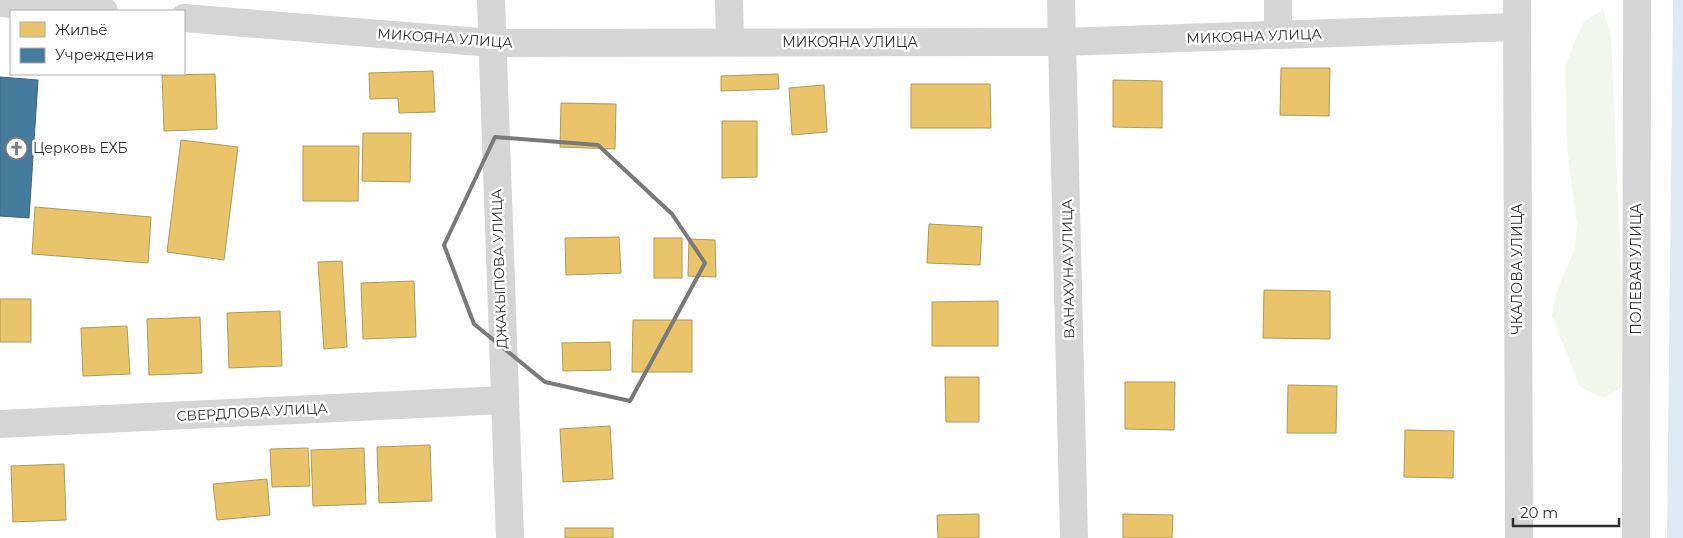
<svg xmlns="http://www.w3.org/2000/svg" width="1683" height="538" viewBox="0 0 1683 538" font-family="Montserrat,sans-serif">
  <rect width="100%" height="100%" fill="#fff"/>
  <polygon fill="#f2f6ed" points="1603,9 1611,36 1625,361 1625,385 1603,398 1580,387 1552,316 1556,293 1575,249 1577,225 1567,147 1565,66 1583,23"/>
  <polygon fill="#dbeaf3" points="1673,0 1683,0 1683,538 1667,538"/>
  <g fill="#e9c46a" stroke="#b29859">
    <polygon points="1281,68 1330,68 1329,116 1280,115"/>
    <polygon points="433,71 435,112 399,113 398,98 370,99 369,73"/>
    <polygon points="215,74 217,129 164,131 162,75"/>
    <polygon points="778,74 779,89 721,91 721,76"/>
    <polygon points="1113,80 1162,81 1162,128 1113,127"/>
    <polygon points="911,84 990,84 991,128 911,128"/>
    <polygon points="824,85 827,132 792,135 789,88"/>
    <polygon points="561,103 616,104 615,149 560,147"/>
    <polygon points="722,121 757,121 757,177 722,178"/>
    <polygon points="363,133 411,133 410,182 362,181"/>
    <polygon points="181,140 238,147 224,260 167,252"/>
    <polygon points="303,146 359,146 358,201 303,201"/>
    <polygon points="35,207 151,217 148,263 32,254"/>
    <polygon points="929,224 982,227 980,265 927,263"/>
    <polygon points="619,237 621,273 566,275 565,238"/>
    <rect x="654" y="238" width="28" height="40"/>
    <polygon points="689,239 715,240 716,277 688,276"/>
    <polygon points="342,261 347,347 324,349 318,262"/>
    <polygon points="414,281 416,337 363,339 361,283"/>
    <polygon points="1264,290 1330,291 1330,339 1263,338"/>
    <rect x="0" y="299" width="31" height="43"/>
    <polygon points="998,301 998,346 932,346 932,302"/>
    <polygon points="280,311 282,366 229,368 227,313"/>
    <polygon points="200,317 202,373 149,375 147,319"/>
    <polygon points="633,320 692,320 692,372 632,372"/>
    <polygon points="127,326 130,374 83,376 81,328"/>
    <polygon points="610,342 611,370 563,371 562,343"/>
    <polygon points="945,377 979,377 979,422 946,422"/>
    <polygon points="1125,382 1175,382 1174,430 1125,429"/>
    <polygon points="1288,385 1337,386 1336,433 1287,433"/>
    <polygon points="610,426 613,479 563,482 560,429"/>
    <polygon points="1405,430 1454,431 1453,478 1404,477"/>
    <polygon points="430,445 432,501 379,503 377,447"/>
    <polygon points="308,448 310,486 272,487 270,449"/>
    <polygon points="364,448 366,504 313,506 311,450"/>
    <polygon points="64,464 66,520 13,522 11,466"/>
    <polygon points="267,479 270,515 217,520 213,484"/>
    <polygon points="979,514 979,538 938,538 937,515"/>
    <polygon points="1123,514 1173,515 1172,538 1123,538"/>
    <rect x="565" y="528" width="48" height="10"/>
  </g>
  <polygon fill="#457b9d" stroke="#3f657d" points="0,77 38,80 29,218 0,216"/>
  <g fill="none" stroke-linecap="round" stroke-linejoin="round">
    <g stroke="#d5d5d5" stroke-width="28">
      <polyline points="491,0 510,538"/>
      <polyline points="729,0 730,42"/>
      <polyline points="1061,0 1074,538"/>
      <polyline points="1517,0 1519,538"/>
      <polyline points="0,3 104,11"/>
      <polyline points="184,18 492,43 1062,42 1516,27"/>
      <polyline points="1278,35 1278,0"/>
      <polyline points="0,424 503,400"/>
      <polyline points="1636,538 1637,0"/>
    </g>
  </g>
  <path fill="none" stroke="#797979" stroke-width="4" stroke-linejoin="round" d="M 495,137 L 598,145 L 672,214 L 705,263 L 630,401 L 545,382 L 474,324 L 444,245 Z"/>
  <defs>
    <symbol id="church-ring" viewBox="-11 -11 22 22"><circle r="9.5" fill="#fff" stroke="#797979" stroke-width="1.5"/><path d="M-1.2-6h2.4v3.5h3.3v2.4h-3.3V6h-2.4V-.1h-3.3v-2.4h3.3Z" fill="#797979"/></symbol>
  </defs>
  <g fill-rule="evenodd">
    <use href="#church-ring" x="4" y="136" width="25" height="25"/>
  </g>
  <g text-anchor="middle" dominant-baseline="central" stroke-width="5" stroke-linejoin="round" paint-order="stroke">
    <g font-size="14" fill="#313131" stroke="#fff">
      <text transform="translate(1254 36) rotate(-2)">МИКОЯНА УЛИЦА</text>
      <text transform="translate(445 38) rotate(4)">МИКОЯНА УЛИЦА</text>
      <text x="850" y="42">МИКОЯНА УЛИЦА</text>
      <text transform="translate(499 269) rotate(-92)">ДЖАКЫПОВА УЛИЦА</text>
      <text transform="translate(1068 269) rotate(-91)">ВАНАХУНА УЛИЦА</text>
      <text transform="translate(1517 269) rotate(-90)">ЧКАЛОВА УЛИЦА</text>
      <text transform="translate(1636 269) rotate(-90)">ПОЛЕВАЯ УЛИЦА</text>
      <text transform="translate(252 412) rotate(-3)">СВЕРДЛОВА УЛИЦА</text>
    </g>
    <g font-size="14" fill="#313131" stroke="#fff" text-anchor="start">
      <text x="33" y="148">Церковь ЕХБ</text>
    </g>
  </g>
  <rect x="10" y="10" width="175" height="65" fill="#ffffff" stroke="#adadad"/>
  <rect x="20" y="22" width="25" height="15" fill="#e9c46a" stroke="#adadad"/>
  <text x="55" y="35" font-size="15" fill="#313131">Жильё</text>
  <rect x="20" y="48" width="25" height="15" fill="#457b9d" stroke="#adadad"/>
  <text x="55" y="60" font-size="15" fill="#313131">Учреждения</text>
  <path d="M1513 518v8h106v-8" fill="none" stroke="#313131" stroke-width="2.5"/>
  <text x="1520" y="518" font-size="15" fill="#313131" stroke="#ffffff" stroke-width="4" paint-order="stroke">20 m</text>
</svg>
